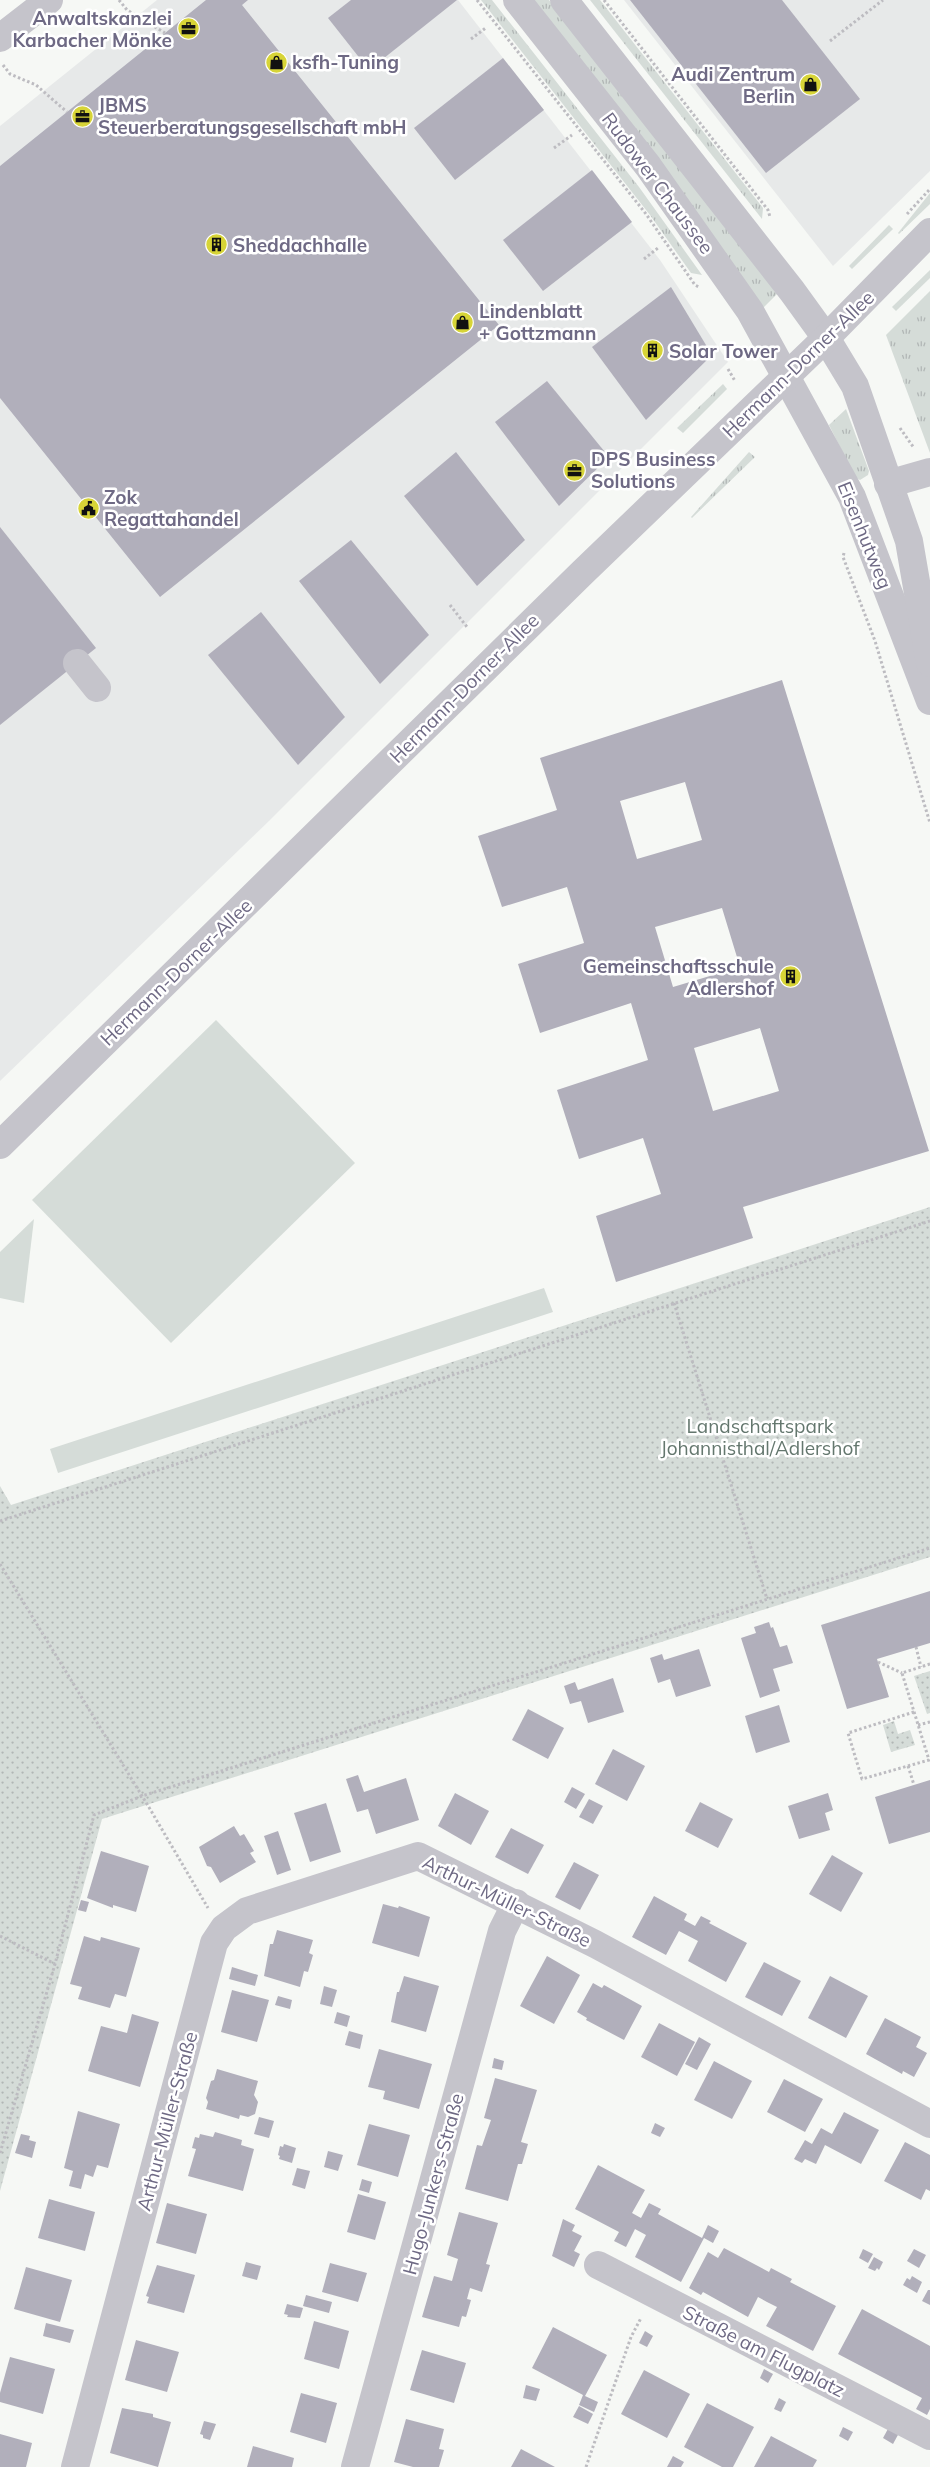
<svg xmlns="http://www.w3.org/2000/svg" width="930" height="2467" viewBox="0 0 930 2467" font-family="Mulish,sans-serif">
  <defs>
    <pattern id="grass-tufts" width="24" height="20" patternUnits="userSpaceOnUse" patternTransform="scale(1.25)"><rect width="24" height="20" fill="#d5dcd8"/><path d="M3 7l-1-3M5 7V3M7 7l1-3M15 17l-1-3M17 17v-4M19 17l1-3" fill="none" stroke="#b1b6b5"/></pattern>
    <pattern id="park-dots" width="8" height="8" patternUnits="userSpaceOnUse" patternTransform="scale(1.25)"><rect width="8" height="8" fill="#d5dcd8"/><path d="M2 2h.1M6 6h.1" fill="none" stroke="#b1b6b5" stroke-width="1.8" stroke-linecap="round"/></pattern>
  </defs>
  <rect width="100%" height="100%" fill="#f6f8f5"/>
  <g fill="#e7e9e9">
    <polygon points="157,0 458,0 660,260 728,362 271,819 0,1081 0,126"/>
    <polygon points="624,0 930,0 930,171 833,266"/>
  </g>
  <g fill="url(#grass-tufts)">
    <polygon points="481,0 492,0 639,187 702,275 691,273 650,215"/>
    <polygon points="532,0 549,0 778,293 763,308 667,171"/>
    <polygon points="590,0 600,0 763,208 762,219"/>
    <polygon points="930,193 930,204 899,234 898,233"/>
    <polygon points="889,225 893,229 852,269 849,266"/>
    <polygon points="930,270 930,278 896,311 892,307"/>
    <polygon points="930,291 930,453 886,335"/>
    <polygon points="723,384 727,389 683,433 677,428"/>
    <polygon points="846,409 869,471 868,475 860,480 855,477 829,425"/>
    <polygon points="749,452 755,457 692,518 691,517"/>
  </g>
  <g fill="url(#park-dots)">
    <polygon points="930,1207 930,1557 102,1819 0,2191 0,1486 11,1505"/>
    <polygon points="930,1671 930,1713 927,1714 914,1676"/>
    <polygon points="894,1721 898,1734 910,1730 915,1745 891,1752 883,1725"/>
  </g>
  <g fill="#d5dcd8">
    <polygon points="216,1020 355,1163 171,1343 32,1200"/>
    <polygon points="34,1219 24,1303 0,1298 0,1252"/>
    <polygon points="544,1288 553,1312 58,1473 50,1449"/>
  </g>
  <g fill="#b1afbb" fill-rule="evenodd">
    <polygon points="206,0 248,0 242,5 499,325 160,597 0,398 0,166"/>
    <polygon points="351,0 457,0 369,70 328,18"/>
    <polygon points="630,0 782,0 860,99 766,173"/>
    <polygon points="503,58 544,110 455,180 414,128"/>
    <polygon points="592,170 632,222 543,291 503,240"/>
    <polygon points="671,287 712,355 646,420 592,347"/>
    <polygon points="547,381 609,457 559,506 495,422"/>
    <polygon points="456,452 525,540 477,586 404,496"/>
    <polygon points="0,527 96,648 0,725"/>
    <polygon points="351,540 429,635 380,684 299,581"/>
    <polygon points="261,612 345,717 298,765 208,655"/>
    <path d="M 782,680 L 929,1151 L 743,1207 L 753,1238 L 616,1282 L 596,1216 L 661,1194 L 643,1138 L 579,1159 L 557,1090 L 648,1060 L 631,1003 L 540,1033 L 518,964 L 584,943 L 567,887 L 502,907 L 478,836 L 557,810 L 540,758 ZM 685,782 L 702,840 L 637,859 L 620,801 ZM 722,908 L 740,967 L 673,987 L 655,927 ZM 760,1028 L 779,1091 L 713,1111 L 694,1048 Z"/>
    <polygon points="930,1591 930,1643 877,1659 889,1697 847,1709 821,1625"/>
    <polygon points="769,1622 771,1628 773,1627 780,1647 787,1645 793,1663 773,1669 780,1691 760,1698 741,1638 756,1633 754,1627"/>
    <polygon points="699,1649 711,1686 676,1697 670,1679 658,1683 650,1658 662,1654 664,1660"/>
    <polygon points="613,1678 624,1712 588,1723 581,1701 570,1704 564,1686 575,1682 578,1690"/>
    <polygon points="779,1705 790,1742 756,1753 745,1716"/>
    <polygon points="528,1709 564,1728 548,1759 512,1740"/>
    <polygon points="613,1749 645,1766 627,1801 595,1784"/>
    <polygon points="358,1775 364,1792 406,1778 419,1820 376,1834 368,1809 357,1812 346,1779"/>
    <polygon points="930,1780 930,1832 889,1844 875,1797"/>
    <polygon points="572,1787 585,1794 576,1809 564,1802"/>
    <polygon points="455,1793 489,1811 471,1845 438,1826"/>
    <polygon points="828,1793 833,1810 825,1813 830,1830 799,1839 788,1806"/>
    <polygon points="589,1799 603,1806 593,1824 579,1817"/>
    <polygon points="700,1802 733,1819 718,1848 685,1831"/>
    <polygon points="326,1803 341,1852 310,1862 294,1813"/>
    <polygon points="234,1826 240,1836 244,1834 254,1851 250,1853 256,1862 220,1883 211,1867 207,1866 199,1847"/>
    <polygon points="511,1828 544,1845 528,1874 495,1857"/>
    <polygon points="278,1831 291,1870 277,1875 264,1836"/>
    <polygon points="101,1851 149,1866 136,1912 113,1905 113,1908 87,1898"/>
    <polygon points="832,1855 863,1873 841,1912 809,1894"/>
    <polygon points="574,1862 599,1875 580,1910 555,1897"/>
    <polygon points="654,1896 687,1914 684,1920 695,1926 701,1916 711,1921 709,1923 747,1943 726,1982 688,1961 698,1941 679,1931 666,1955 632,1937"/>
    <polygon points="81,1900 89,1902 86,1912 78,1910"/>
    <polygon points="383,1904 398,1908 399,1906 430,1917 419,1957 372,1943"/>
    <polygon points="277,1930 313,1940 309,1953 313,1955 308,1972 304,1971 300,1987 264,1976 270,1944 273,1944"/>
    <polygon points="84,1936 100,1941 101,1937 140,1948 126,1997 115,1994 110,2008 78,1999 82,1987 70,1984"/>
    <polygon points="547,1956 580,1975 554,2024 520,2006"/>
    <polygon points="764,1962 801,1981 782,2016 745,1997"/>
    <polygon points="232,1967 258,1975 255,1986 229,1979"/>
    <polygon points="404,1976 439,1986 426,2032 391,2022 397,1992 399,1992"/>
    <polygon points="830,1976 868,1996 846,2038 808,2018"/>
    <polygon points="593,1983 602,1988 604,1985 642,2006 624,2040 586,2020 587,2018 577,2012"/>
    <polygon points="324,1986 337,1990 332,2007 320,2004"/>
    <polygon points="232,1990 269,2000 257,2042 221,2032"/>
    <polygon points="278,1996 292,2000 290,2009 275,2005"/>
    <polygon points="337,2012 350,2016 347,2027 334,2023"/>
    <polygon points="132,2014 159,2022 140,2087 88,2071 101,2026 127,2033"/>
    <polygon points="885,2018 921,2037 916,2047 927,2053 914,2077 903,2071 902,2074 866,2054"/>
    <polygon points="659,2023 695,2042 677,2076 641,2057"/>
    <polygon points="349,2031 363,2035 360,2049 345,2045"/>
    <polygon points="699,2037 711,2044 697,2070 685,2064"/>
    <polygon points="379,2049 432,2064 419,2109 383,2099 385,2091 368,2087"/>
    <polygon points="494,2058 504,2061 502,2070 492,2068"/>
    <polygon points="714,2061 752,2081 732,2119 694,2100"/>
    <polygon points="217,2069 258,2081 254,2095 258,2102 255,2114 248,2117 240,2115 239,2119 206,2109 208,2102 206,2098 211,2081 214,2080"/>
    <polygon points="495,2078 537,2090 521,2142 528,2144 522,2164 518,2164 508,2201 465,2189 477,2145 482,2146 491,2120 484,2118"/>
    <polygon points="784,2079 823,2099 805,2132 767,2112"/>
    <polygon points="78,2111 120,2124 108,2168 97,2165 93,2177 85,2174 81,2189 69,2186 73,2171 64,2168"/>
    <polygon points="844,2112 879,2130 861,2164 825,2145 816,2164 805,2159 802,2163 794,2159 805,2140 812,2144 821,2128 832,2134"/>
    <polygon points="259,2117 274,2121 269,2138 254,2134"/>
    <polygon points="655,2123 665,2128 660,2137 651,2133"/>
    <polygon points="369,2124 410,2135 398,2177 357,2165"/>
    <polygon points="215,2132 242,2140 241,2145 254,2149 243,2191 188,2176 196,2149 192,2148 195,2137 199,2138 200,2134 213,2137"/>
    <polygon points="21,2134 30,2136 29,2140 36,2142 32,2158 15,2153"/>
    <polygon points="905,2142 930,2155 930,2191 926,2189 921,2200 884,2181"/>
    <polygon points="284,2144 296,2148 292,2163 279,2159 280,2156 278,2155 280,2146 283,2147"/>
    <polygon points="328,2151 343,2155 338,2171 324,2167"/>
    <polygon points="598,2165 645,2190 632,2213 641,2218 649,2203 661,2209 658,2214 702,2238 708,2225 719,2231 713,2243 704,2238 681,2282 635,2257 646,2235 635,2229 626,2247 614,2241 619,2232 575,2209"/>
    <polygon points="297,2168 310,2171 305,2189 292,2185"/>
    <polygon points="362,2179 372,2182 369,2193 359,2190"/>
    <polygon points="358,2194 386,2202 375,2240 347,2232"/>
    <polygon points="49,2199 95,2212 85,2251 38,2238"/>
    <polygon points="167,2203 207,2214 196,2254 156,2243"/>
    <polygon points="459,2212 498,2223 486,2264 490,2265 482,2292 470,2288 467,2299 471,2300 466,2317 462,2316 459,2327 422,2317 434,2276 452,2281 458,2259 447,2255"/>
    <polygon points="563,2219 575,2225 572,2231 582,2236 574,2251 580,2254 574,2267 552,2256"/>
    <polygon points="724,2248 769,2272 771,2268 792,2279 790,2282 836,2306 813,2351 766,2326 777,2307 767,2302 758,2297 748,2317 703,2292 701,2295 689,2288 708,2252 718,2258"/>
    <polygon points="863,2249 873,2254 868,2263 859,2258"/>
    <polygon points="914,2249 926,2255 919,2268 907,2261"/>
    <polygon points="874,2257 883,2262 879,2270 877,2268 875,2271 868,2268"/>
    <polygon points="246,2262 261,2266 257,2280 242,2276"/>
    <polygon points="330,2263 367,2273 358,2302 322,2292"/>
    <polygon points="157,2265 195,2275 184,2313 147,2303 149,2297 146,2296"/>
    <polygon points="26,2267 72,2280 60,2322 14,2309"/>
    <polygon points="912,2276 922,2282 917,2293 903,2285 907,2278 910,2280"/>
    <polygon points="928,2290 930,2290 930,2305 922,2301"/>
    <polygon points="306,2295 332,2302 329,2313 303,2306"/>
    <polygon points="287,2304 303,2308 300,2318 287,2317 288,2315 284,2314"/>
    <polygon points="862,2309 930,2346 930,2409 927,2415 916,2409 922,2398 838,2354"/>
    <polygon points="314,2321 349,2331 339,2369 304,2359"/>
    <polygon points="46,2323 74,2330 70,2343 43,2336"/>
    <polygon points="553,2327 607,2355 585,2396 598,2402 594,2412 579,2405 583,2395 532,2368"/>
    <polygon points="645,2331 653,2336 647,2347 639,2343"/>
    <polygon points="136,2340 179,2352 167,2392 125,2380"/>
    <polygon points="422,2350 466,2363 454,2403 410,2390"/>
    <polygon points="10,2357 55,2369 43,2414 0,2402 0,2393"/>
    <polygon points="764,2369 773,2374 768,2383 760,2378"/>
    <polygon points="644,2370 690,2394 667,2438 621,2414"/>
    <polygon points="526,2385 540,2389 536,2401 523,2398"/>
    <polygon points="301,2393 337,2403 326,2443 290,2432"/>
    <polygon points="779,2398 786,2402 781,2412 774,2409"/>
    <polygon points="707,2403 754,2427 733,2467 722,2467 684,2447"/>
    <polygon points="579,2406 593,2414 588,2424 573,2417"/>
    <polygon points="122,2408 153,2414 153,2417 171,2422 158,2467 110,2453"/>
    <polygon points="406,2419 444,2429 439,2449 444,2450 439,2467 413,2467 394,2462"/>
    <polygon points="204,2421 216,2424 210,2440 203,2438 203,2435 200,2434"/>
    <polygon points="843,2427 853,2432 848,2441 839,2436"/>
    <polygon points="889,2427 899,2433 893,2444 883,2438"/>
    <polygon points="0,2434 32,2443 26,2467 0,2467"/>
    <polygon points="771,2436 817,2460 813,2467 754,2467"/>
    <polygon points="253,2446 294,2458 292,2467 247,2467"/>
    <polygon points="521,2449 555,2467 511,2467"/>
    <polygon points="673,2456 684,2462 681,2467 667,2467"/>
  </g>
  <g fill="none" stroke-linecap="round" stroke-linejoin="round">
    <g stroke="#bdbcc1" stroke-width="3" stroke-dasharray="2.5 2.5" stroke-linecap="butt">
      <polyline points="119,0 127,10 165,33"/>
      <polyline points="477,0 646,214 695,285 699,287"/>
      <polyline points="604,0 768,210 770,217"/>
      <polyline points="471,39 487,27"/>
      <polyline points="830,41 883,0"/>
      <polyline points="3,65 10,74 36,85 67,112"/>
      <polyline points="554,148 572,135"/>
      <polyline points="907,214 930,189"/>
      <polyline points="644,259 658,248"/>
      <polyline points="728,369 735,381"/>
      <polyline points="900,428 914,448"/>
      <polyline points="844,553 843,557 875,641 930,823"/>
      <polyline points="450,605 467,627"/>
      <polyline points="674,1303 767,1599"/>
      <polyline points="0,1521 930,1221"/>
      <polyline points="0,1564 150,1809 208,1908"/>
      <polyline points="916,1647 921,1667"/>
      <polyline points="878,1662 902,1673"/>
      <polyline points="914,1712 848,1733 862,1779 929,1760 902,1673 930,1664"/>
      <polyline points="918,1725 930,1722"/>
      <polyline points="908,1766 914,1785"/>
      <polyline points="0,1936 55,1964"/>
      <polyline points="0,2153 55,1964 94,1815 142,1796 930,1548"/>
      <polyline points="586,2467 631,2337 641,2318"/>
    </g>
    <g stroke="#c5c4cb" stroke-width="28">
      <polyline points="517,0 648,166 750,311 852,497 930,701"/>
      <polyline points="564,0 792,291 826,338 855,386 909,541 930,663"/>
      <polyline points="0,38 49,0"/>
      <polyline points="888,484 930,472"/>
      <polyline points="77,663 97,688"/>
      <polyline points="0,1145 582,573 826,338 930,232"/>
      <polyline points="598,2265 930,2436"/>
      <polyline points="75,2467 214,1943 224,1928 247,1911 418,1856 595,1944 930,2124"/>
      <polyline points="355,2467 502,1931 516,1903"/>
    </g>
  </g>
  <defs>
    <symbol id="office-disc" viewBox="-11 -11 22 22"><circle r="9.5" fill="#d7d437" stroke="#fff"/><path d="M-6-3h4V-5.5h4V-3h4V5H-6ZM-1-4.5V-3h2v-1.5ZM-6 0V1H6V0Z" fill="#111"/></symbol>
    <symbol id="shop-disc" viewBox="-11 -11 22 22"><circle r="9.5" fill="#d7d437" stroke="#fff"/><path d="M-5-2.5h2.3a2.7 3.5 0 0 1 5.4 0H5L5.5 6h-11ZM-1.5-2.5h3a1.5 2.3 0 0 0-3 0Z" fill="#111"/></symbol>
    <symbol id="building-disc" viewBox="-11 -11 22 22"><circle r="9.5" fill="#d7d437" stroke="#fff"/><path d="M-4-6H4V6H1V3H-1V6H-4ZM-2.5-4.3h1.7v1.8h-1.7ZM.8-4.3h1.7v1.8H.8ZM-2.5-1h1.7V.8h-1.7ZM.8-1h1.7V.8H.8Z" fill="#111"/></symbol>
    <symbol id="civic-disc" viewBox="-11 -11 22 22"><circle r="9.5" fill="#d7d437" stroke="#fff"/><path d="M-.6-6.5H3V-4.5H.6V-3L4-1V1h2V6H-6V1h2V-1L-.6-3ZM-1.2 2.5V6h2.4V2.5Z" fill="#111"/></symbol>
  </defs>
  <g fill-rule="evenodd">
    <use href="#office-disc" x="176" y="16" width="25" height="25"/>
    <use href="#shop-disc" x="264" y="50" width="25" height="25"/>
    <use href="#shop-disc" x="798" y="72" width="25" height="25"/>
    <use href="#office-disc" x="70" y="104" width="25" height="25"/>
    <use href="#building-disc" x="204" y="232" width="25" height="25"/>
    <use href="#shop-disc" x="450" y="310" width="25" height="25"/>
    <use href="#building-disc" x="640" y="338" width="25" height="25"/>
    <use href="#office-disc" x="562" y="458" width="25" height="25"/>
    <use href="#civic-disc" x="76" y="496" width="25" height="25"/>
    <use href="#building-disc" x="778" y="964" width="25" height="25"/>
  </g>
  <g text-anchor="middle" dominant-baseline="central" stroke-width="5" stroke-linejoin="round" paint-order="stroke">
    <g font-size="19" font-weight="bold" fill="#6e6984" stroke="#fff" text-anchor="start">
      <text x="172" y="18" text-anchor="end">Anwaltskanzlei<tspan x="172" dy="22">Karbacher Mönke</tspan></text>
      <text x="292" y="62">ksfh-Tuning</text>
      <text x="795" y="74" text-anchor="end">Audi Zentrum<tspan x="795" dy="22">Berlin</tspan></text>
      <text x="98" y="105">JBMS<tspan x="98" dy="22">Steuerberatungsgesellschaft mbH</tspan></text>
      <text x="233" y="245">Sheddachhalle</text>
      <text x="479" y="311">Lindenblatt<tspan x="479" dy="22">+ Gottzmann</tspan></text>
      <text x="669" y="351">Solar Tower</text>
      <text x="591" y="459">DPS Business<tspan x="591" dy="22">Solutions</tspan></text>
      <text x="104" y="497">Zok<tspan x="104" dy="22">Regattahandel</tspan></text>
      <text x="774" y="966" text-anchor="end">Gemeinschaftsschule<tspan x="774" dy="22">Adlershof</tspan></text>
    </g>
    <g font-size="19" fill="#6e6984" stroke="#fff">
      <text transform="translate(658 183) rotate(53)">Rudower Chaussee</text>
      <text transform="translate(798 364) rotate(-44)">Hermann-Dorner-Allee</text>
      <text transform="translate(865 535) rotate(68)">Eisenhutweg</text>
      <text transform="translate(464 688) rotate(-45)">Hermann-Dorner-Allee</text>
      <text transform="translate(176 972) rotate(-44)">Hermann-Dorner-Allee</text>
      <text transform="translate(507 1901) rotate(26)">Arthur-Müller-Straße</text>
      <text transform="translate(167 2121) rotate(-75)">Arthur-Müller-Straße</text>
      <text transform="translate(433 2184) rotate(-75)">Hugo-Junkers-Straße</text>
      <text transform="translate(764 2351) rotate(27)">Straße am Flugplatz</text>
    </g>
    <g font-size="19" fill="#64776e" stroke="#fff">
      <text x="760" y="1426">Landschaftspark<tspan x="760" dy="22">Johannisthal/Adlershof</tspan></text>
    </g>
  </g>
</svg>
